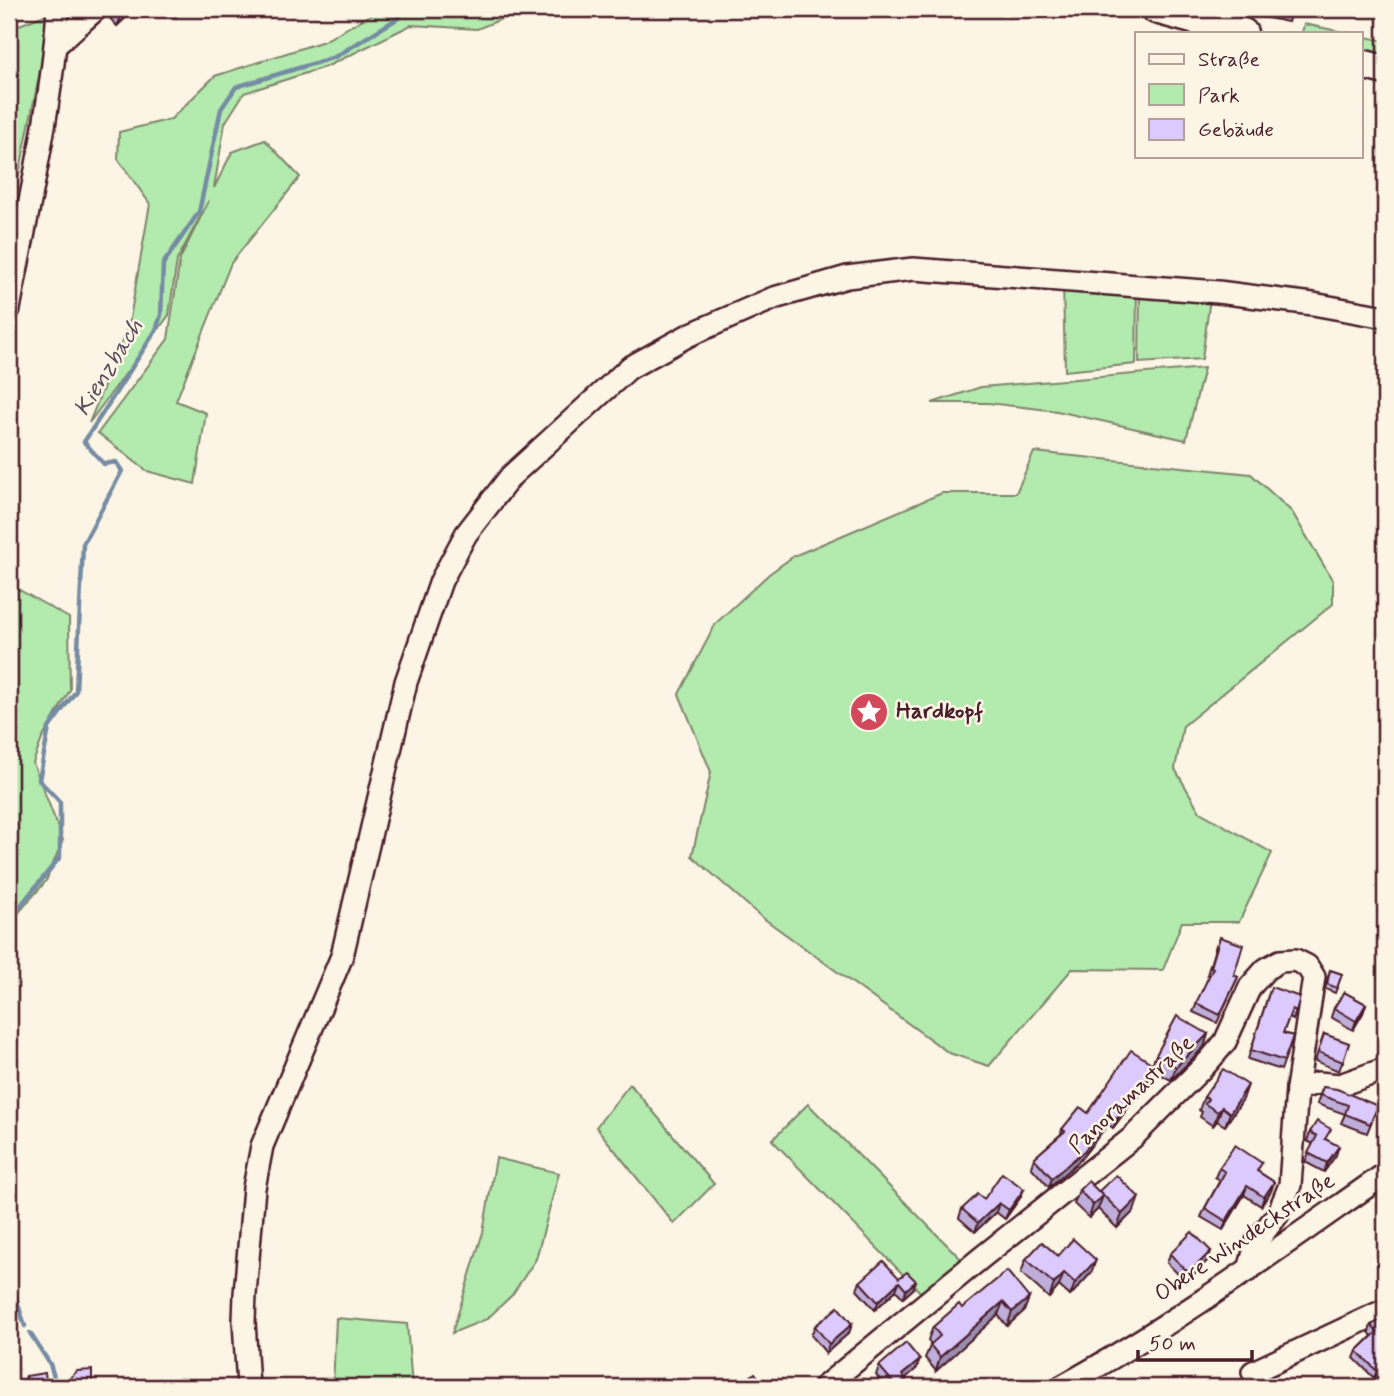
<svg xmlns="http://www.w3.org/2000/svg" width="1394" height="1396" viewBox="0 0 1394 1396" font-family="Mynerve,sans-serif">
  <rect width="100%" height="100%" fill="#fcf5e5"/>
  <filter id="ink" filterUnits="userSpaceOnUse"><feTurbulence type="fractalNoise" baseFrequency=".0143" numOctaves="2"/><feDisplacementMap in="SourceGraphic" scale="14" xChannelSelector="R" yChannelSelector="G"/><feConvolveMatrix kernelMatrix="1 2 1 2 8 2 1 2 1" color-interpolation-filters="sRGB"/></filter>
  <g filter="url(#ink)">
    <g fill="#b3eaad" stroke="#7e846c" stroke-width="2">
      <polygon points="381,9 503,9 504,18 477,29 411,25 328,66 244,93 225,123 214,188 232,152 265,140 300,177 231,263 176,401 206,413 195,484 147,471 98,433 168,339 180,259 209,200 177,260 169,315 89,423 129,324 150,204 118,159 119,132 171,119 215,76 324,41"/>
      <polygon points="1194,9 1254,9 1249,24"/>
      <polygon points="52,12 9,224 9,29"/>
      <polygon points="1304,24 1348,33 1302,33"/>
      <polygon points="1361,36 1385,41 1385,63 1361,56"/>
      <polygon points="1063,284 1137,289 1136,364 1065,371"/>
      <polygon points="1140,290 1210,298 1202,359 1139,363"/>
      <polygon points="1204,368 1186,440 1057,411 988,403 932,403 981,387"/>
      <polygon points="1034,452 1251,474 1292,512 1333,581 1333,604 1183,726 1175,769 1200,812 1272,853 1239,922 1182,922 1163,970 1072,969 989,1066 949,1053 759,915 692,856 711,772 679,694 716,623 769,574 794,556 942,493 1016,493"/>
      <polygon points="9,584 69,618 70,690 42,739 33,763 63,840 46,881 9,924"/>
      <polygon points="630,1084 714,1184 674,1224 596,1127"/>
      <polygon points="808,1104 962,1260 922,1294 772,1140"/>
      <polygon points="496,1158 559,1173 536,1259 512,1295 487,1319 452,1333 483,1232"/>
      <polygon points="336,1318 407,1324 412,1387 333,1387"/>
    </g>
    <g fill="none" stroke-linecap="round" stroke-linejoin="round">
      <g stroke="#758ca4" stroke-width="4.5">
        <polyline points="407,14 419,9"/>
        <polyline points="9,920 60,857 60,802 39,780 49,728 76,691 83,544 122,471 116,462 104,464 84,442 156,330 161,315 163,264 199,212 221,109 236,87 335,57 400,17"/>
        <polyline points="9,1164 15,1167 9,1236"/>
        <polyline points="9,1277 25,1326"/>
        <polyline points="30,1333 50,1364 57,1387"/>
      </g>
      <defs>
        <g id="minor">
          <polyline points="56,45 96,9"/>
          <path d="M 9,309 C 27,210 52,110 58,9"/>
          <polyline points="1297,1089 1318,1083 1340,1085 1385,1069"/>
          <polyline points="1253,1372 1385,1310"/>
          <polyline points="248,1387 244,1321 245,1294 254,1188 262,1146 342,956 406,682 441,581 466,534 511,476 629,368 689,335 774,298 847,277 913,269 1218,292 1313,304 1385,317"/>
          <polyline points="824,1387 981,1258 1132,1138 1208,1062 1225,1042 1250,987 1266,969 1280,961 1295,960 1307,966 1314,977 1297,1089 1290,1185 1278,1214 1257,1241 1249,1270"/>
          <path d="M 1061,1387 C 1174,1325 1279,1248 1385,1174"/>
        </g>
        <g id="major">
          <polyline points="1156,9 1243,33"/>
          <polyline points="1361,64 1385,70"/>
        </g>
      </defs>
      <use href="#minor" stroke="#4a1f2b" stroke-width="26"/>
      <use href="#major" stroke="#4a1f2b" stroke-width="33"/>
      <use href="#minor" stroke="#fcf5e5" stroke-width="21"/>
      <use href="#major" stroke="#fcf5e5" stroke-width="28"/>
    </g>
    <g fill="#beaed9" stroke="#4a1f2b" stroke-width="2">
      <polygon points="109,9 135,9 117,26 107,15"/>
      <polygon points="1261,9 1292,9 1288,22 1259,16"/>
      <polygon points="1216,945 1234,975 1238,977 1217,1023 1193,1012 1209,976 1207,975"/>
      <polygon points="1330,970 1342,974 1335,993 1325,989"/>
      <polygon points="1268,996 1296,1011 1293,1020 1289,1018 1283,1033 1293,1036 1281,1070 1248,1059"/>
      <polygon points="1366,1004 1363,1013 1353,1030 1331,1017 1334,1008"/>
      <polygon points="1208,1034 1204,1047 1171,1080 1154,1071 1153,1075 1138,1098 1136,1097 1113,1128 1108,1124 1080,1160 1049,1187 1031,1167 1034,1158 1061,1134 1062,1129 1088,1113 1152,1064 1156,1055"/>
      <polygon points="1324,1034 1349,1043 1339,1071 1315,1061"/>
      <polygon points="1385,1078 1385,1099 1379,1097"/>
      <polygon points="1323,1087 1378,1106 1367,1133 1341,1123 1345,1114 1317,1104"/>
      <polygon points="1204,1097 1243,1099 1225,1126 1217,1121 1213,1126 1200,1117 1202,1112 1199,1110"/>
      <polygon points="1310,1132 1327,1140 1336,1155 1324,1172 1305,1162 1313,1144 1307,1141"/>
      <polygon points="1219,1168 1259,1172 1274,1182 1271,1191 1261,1206 1244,1195 1223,1230 1201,1217 1205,1208 1220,1180 1215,1177"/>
      <polygon points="1024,1189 1020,1198 1005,1219 996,1212 975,1232 959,1218 962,1209 984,1199"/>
      <polygon points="1079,1190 1099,1191 1134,1211 1117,1228 1098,1209 1089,1218 1074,1204"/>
      <polygon points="1211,1251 1208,1260 1186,1282 1167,1263 1170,1254"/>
      <polygon points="1058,1256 1091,1273 1070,1296 1059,1286 1049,1298 1021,1273 1026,1259"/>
      <polygon points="899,1278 913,1289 903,1298 896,1290 875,1310 857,1290 860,1282"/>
      <polygon points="1029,1298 1024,1311 1007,1326 998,1315 936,1371 925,1358 931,1344 928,1340 933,1327 962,1308"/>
      <polygon points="1385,1319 1385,1367 1374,1378 1354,1358 1357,1351 1372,1336 1369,1332 1371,1325"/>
      <polygon points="852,1324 849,1333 826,1353 811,1335 815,1326"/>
      <polygon points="879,1366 916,1369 905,1378 904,1387 886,1387 876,1375"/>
      <polygon points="26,1376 47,1387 22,1387"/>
      <polygon points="71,1377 92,1387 68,1387"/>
    </g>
    <g fill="#9b8db0" stroke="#4a1f2b" stroke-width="2">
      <polygon points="130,9 135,9 117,26 121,17"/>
      <polygon points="147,9 179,9 176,17 145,13"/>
      <polygon points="1366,1004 1363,1013 1353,1030 1356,1021"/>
      <polygon points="1208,1034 1204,1047 1171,1080 1176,1067"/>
      <polygon points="1156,1066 1153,1075 1138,1098 1141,1089"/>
      <polygon points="1248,1085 1243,1099 1225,1126 1230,1113"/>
      <polygon points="1140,1088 1136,1097 1113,1128 1117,1119"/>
      <polygon points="1222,1107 1217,1121 1213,1126 1218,1112"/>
      <polygon points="1111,1115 1108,1124 1080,1160 1049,1187 1052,1178"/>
      <polygon points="1339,1146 1336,1155 1324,1172 1327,1163"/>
      <polygon points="1274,1182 1271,1191 1261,1206 1264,1197"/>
      <polygon points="1247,1186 1244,1195 1223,1230 1226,1221"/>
      <polygon points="1024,1189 1020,1198 1005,1219 1009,1210"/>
      <polygon points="1103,1196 1098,1209 1089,1218 1093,1205"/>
      <polygon points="1139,1197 1134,1211 1117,1228 1122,1214"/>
      <polygon points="999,1203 996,1212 975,1232 978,1223"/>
      <polygon points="1211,1251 1208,1260 1186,1282 1189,1273"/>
      <polygon points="1096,1260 1091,1273 1070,1296 1075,1283"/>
      <polygon points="1064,1273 1059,1286 1049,1298 1054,1284"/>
      <polygon points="916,1281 913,1289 903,1298 906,1290"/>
      <polygon points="899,1282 896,1290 875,1310 878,1302"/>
      <polygon points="1029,1298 1024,1311 1007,1326 1012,1312"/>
      <polygon points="1003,1302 998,1315 936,1371 940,1357"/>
      <polygon points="852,1324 849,1333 826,1353 829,1344"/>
      <polygon points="920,1360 916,1369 899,1384 902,1375"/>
      <polygon points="1385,1362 1385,1367 1374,1378 1377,1371"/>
      <polygon points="906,1380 904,1387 898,1387"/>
    </g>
    <g fill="#ddcafc" stroke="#4a1f2b" stroke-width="2">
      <polygon points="113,9 130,9 121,17"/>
      <polygon points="1272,9 1292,9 1291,13"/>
      <polygon points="1220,937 1243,945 1234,975 1238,977 1220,1015 1196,1003 1213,968 1211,967"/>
      <polygon points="1330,970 1342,974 1337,988 1327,984"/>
      <polygon points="1271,987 1300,997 1296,1011 1292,1009 1283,1033 1293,1036 1284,1061 1251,1050"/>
      <polygon points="1344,992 1366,1004 1356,1021 1334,1008"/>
      <polygon points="1177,1016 1208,1034 1176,1067 1156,1055"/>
      <polygon points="1324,1034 1349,1043 1343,1062 1318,1052"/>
      <polygon points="1131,1050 1156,1066 1141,1089 1140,1088 1117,1119 1111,1115 1084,1151 1052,1178 1034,1158 1065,1131 1062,1129 1080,1107 1088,1113"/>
      <polygon points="1223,1069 1248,1085 1230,1113 1222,1107 1218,1112 1205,1104 1208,1099 1204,1097"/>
      <polygon points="1385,1078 1385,1089 1382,1088"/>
      <polygon points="1323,1087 1337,1089 1378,1106 1370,1124 1345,1114 1348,1105 1320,1095"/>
      <polygon points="1317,1121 1331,1129 1325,1139 1339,1146 1327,1163 1308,1153 1317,1136 1310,1132"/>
      <polygon points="1235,1145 1262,1163 1257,1171 1274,1182 1264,1197 1247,1186 1226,1221 1205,1208 1225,1172 1219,1168"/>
      <polygon points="1002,1173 1024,1189 1009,1210 999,1203 978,1223 962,1209 978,1194 984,1199"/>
      <polygon points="1116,1175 1139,1197 1122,1214 1099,1191"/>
      <polygon points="1088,1181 1103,1196 1093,1205 1079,1190"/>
      <polygon points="1192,1232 1211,1251 1189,1273 1170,1254"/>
      <polygon points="1073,1239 1096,1260 1075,1283 1064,1273 1054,1284 1026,1259 1042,1242 1058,1256"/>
      <polygon points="883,1261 899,1278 907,1272 916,1281 906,1290 899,1282 878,1302 860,1282"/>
      <polygon points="1007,1271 1029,1298 1012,1312 1003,1302 940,1357 930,1345 940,1336 933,1327 959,1304 962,1308"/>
      <polygon points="838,1307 852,1324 829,1344 815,1326"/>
      <polygon points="1385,1318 1385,1362 1377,1371 1357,1351 1377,1332 1371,1325"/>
      <polygon points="906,1343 920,1360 902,1375 906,1380 897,1387 879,1366"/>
      <polygon points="92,1370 92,1387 72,1387 71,1377 77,1371"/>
      <polygon points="45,1373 47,1387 28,1387 26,1376"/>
      <polygon points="755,1373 765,1387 738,1387"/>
      <polygon points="861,1378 869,1387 849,1387"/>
    </g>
  </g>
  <defs>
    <symbol id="sight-disc" viewBox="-11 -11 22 22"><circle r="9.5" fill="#d1495b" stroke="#fcf5e5"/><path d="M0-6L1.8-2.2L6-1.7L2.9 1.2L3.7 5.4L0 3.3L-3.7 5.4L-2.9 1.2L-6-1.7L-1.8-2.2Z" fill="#fff"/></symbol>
  </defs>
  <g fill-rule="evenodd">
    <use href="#sight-disc" x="847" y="690" width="44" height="44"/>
  </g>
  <g text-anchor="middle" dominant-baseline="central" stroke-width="5" stroke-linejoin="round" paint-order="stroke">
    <g font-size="23" font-weight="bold" fill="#4a1f2b" stroke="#fcf5e5" text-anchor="start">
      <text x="896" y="712">Hardkopf</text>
    </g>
    <g font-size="23" fill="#4a1f2b" stroke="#fcf5e5">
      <text transform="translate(1132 1095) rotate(-43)">Panoramastraße</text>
      <text transform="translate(1245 1238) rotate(-34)">Obere Windeckstraße</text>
    </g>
    <g font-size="24" font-style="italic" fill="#5c4c5d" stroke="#fcf5e5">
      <text transform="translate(109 368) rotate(-58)">Kienzbach</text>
    </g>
  </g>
  <rect width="1394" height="1396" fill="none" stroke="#fcf5e5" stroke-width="35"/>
  <rect x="18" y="18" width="1359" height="1361" fill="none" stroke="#4a1f2b" stroke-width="2.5" filter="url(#ink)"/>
  <rect x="1135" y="32" width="228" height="126" fill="#fcf5e5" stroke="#b59f9b" stroke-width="2"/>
  <rect x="1149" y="54" width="35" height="10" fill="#fcf5e5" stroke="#b59f9b" stroke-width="2"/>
  <text x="1198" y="66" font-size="21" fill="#4a1f2b">Straße</text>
  <rect x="1149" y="84" width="35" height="21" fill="#b3eaad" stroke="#b59f9b" stroke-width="2"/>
  <text x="1198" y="102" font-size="21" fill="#4a1f2b">Park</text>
  <rect x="1149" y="119" width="35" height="21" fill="#ddcafc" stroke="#b59f9b" stroke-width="2"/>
  <text x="1198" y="136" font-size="21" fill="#4a1f2b">Gebäude</text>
  <path d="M1138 1350v10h114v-10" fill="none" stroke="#4a1f2b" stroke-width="3.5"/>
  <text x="1149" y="1350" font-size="21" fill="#4a1f2b" stroke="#fcf5e5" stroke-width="5" paint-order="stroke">50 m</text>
</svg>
